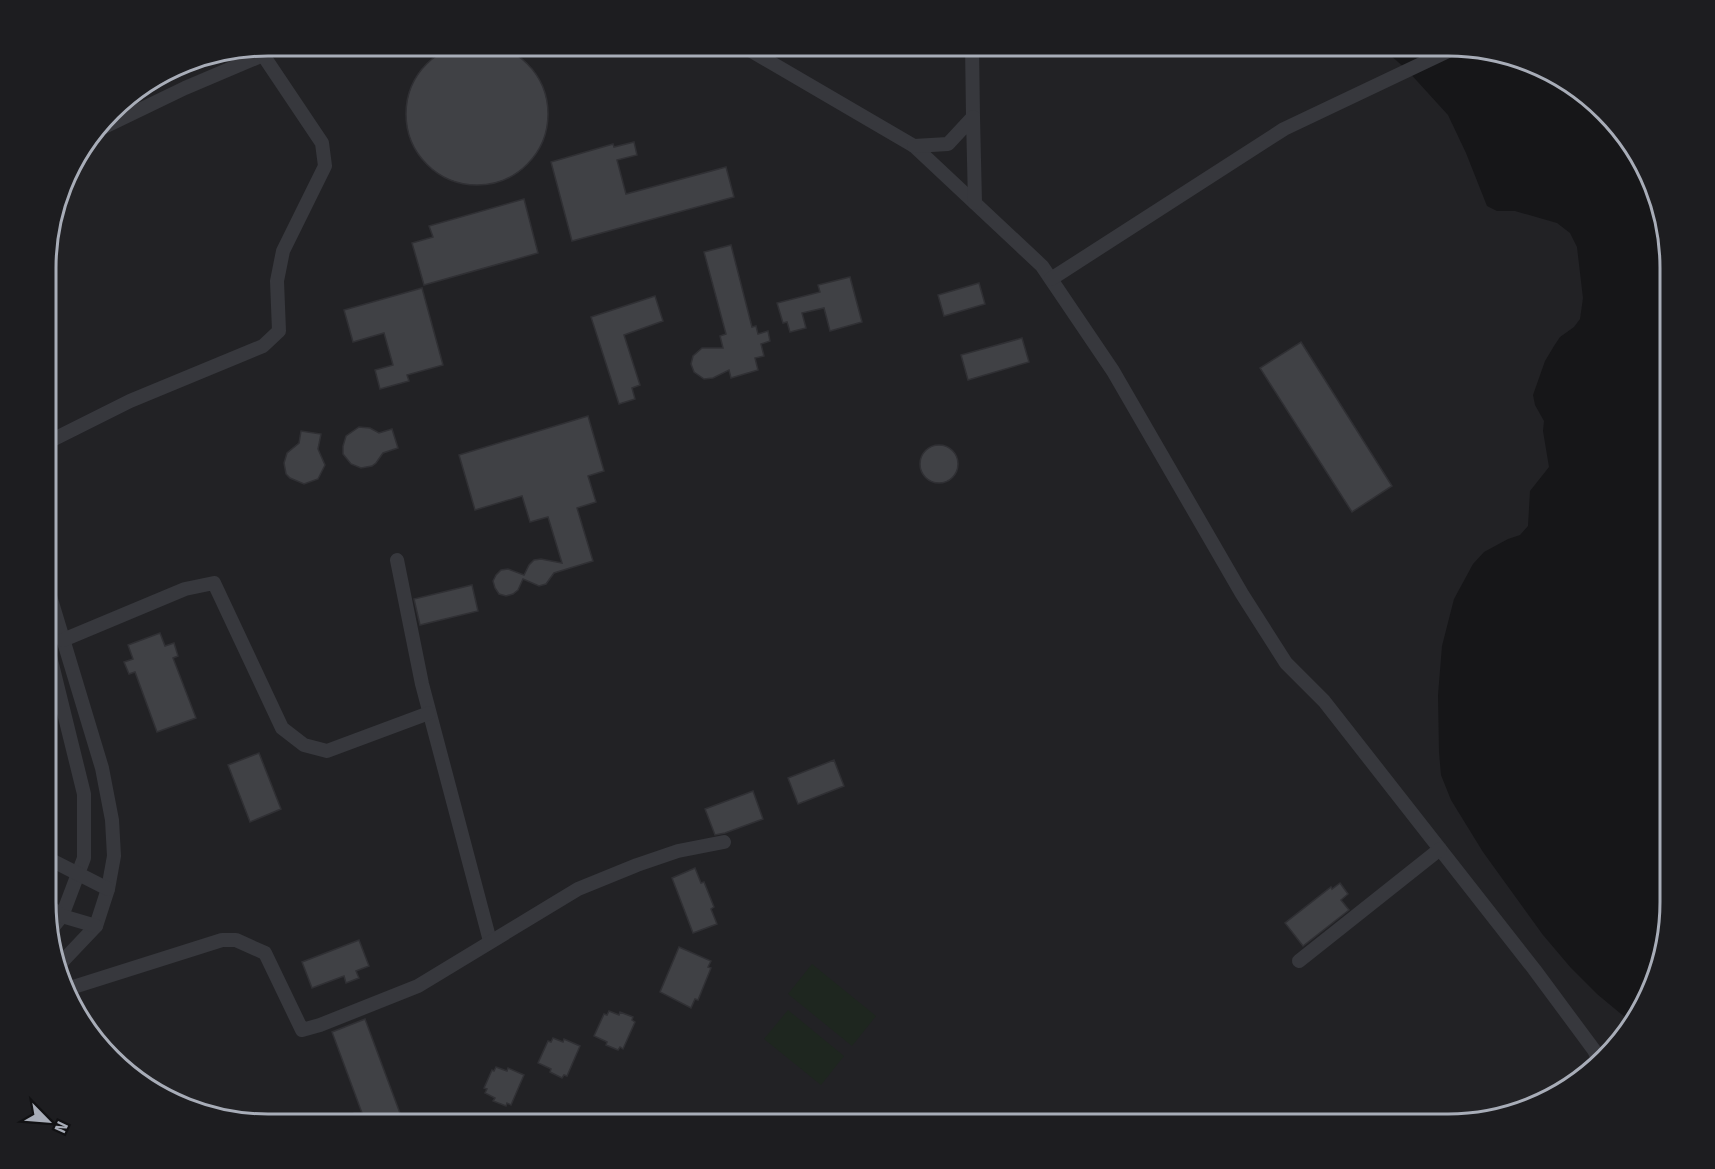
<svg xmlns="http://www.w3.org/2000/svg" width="1715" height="1169" viewBox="0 0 1715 1169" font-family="'Fira Sans',sans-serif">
  <rect width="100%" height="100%" fill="#161618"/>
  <polygon fill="#222225" points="267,45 1379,45 1407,70 1448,115 1466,153 1487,206 1497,211 1515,211 1557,223 1570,233 1577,247 1583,298 1580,319 1574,327 1560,337 1554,346 1545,361 1533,395 1535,405 1544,421 1543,431 1549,467 1530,491 1528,526 1520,535 1508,539 1484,552 1473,564 1454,599 1442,646 1438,695 1439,752 1441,775 1451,800 1483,852 1543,935 1571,968 1597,994 1632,1023 1624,1037 1546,1101 1448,1124 253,1124 195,1112 132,1078 75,1013 47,931 47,238 68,169 120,100 182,62"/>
  <g fill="#1e261f">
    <polygon points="812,964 876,1016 852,1046 788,994"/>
    <polygon points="788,1010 844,1056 821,1085 764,1039"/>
  </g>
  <g fill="#404145" stroke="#303034" stroke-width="1.5">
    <circle cx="477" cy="114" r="71"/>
    <polygon points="634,142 637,155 617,160 626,194 726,167 734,197 572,241 551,162 613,144 614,147"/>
    <polygon points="524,199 538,253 424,285 412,243 433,237 429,226"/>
    <polygon points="731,245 752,327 756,326 758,334 768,331 770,341 761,344 764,356 755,358 758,370 731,378 729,370 713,378 704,379 694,372 691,364 693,356 702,348 723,348 720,336 726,334 704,252"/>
    <polygon points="850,277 862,322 830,331 824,308 802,313 806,328 790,332 787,322 783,323 777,303 820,292 818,285"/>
    <polygon points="979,283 985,304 944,316 938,295"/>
    <polygon points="422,288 443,365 407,375 409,381 380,389 375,370 393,365 384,333 353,342 344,310"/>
    <polygon points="655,296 663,321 624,335 640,385 632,388 635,399 619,404 591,317"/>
    <polygon points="1022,338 1029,362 968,380 961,355"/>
    <polygon points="1301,342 1392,486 1352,512 1260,368"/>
    <polygon points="588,416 604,471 588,476 596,502 577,508 593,561 554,573 546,584 539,586 523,579 518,590 513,594 506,596 499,594 495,588 493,581 496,575 501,570 508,569 524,575 529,565 534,560 541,559 562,563 548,517 530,522 522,496 475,510 459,455"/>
    <polygon points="359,427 370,428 379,433 392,429 398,448 383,453 376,463 372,466 361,468 351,464 343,454 343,446 346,436"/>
    <polygon points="301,431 321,434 318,449 325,465 318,479 304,484 290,478 286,474 284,463 287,453 299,443"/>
    <circle cx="939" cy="464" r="19"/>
    <polygon points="472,585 478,611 420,625 414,599"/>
    <polygon points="160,633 165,646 174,643 178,656 173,658 196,718 157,732 135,672 129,674 124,662 133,659 128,645"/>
    <polygon points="259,753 281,809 250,822 228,765"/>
    <polygon points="834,760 844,786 798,804 788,778"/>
    <polygon points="753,791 763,819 725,833 715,835 705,809"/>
    <polygon points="695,868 701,883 704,882 714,907 711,909 717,924 693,933 672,878"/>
    <polygon points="1340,883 1348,894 1341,900 1349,910 1303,946 1285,923 1331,887 1332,889"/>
    <polygon points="359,940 369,966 356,971 359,978 346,983 344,976 312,988 302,962"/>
    <polygon points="679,947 711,961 708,967 711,968 698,1000 695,999 691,1008 660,992"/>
    <polygon points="609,1011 619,1015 620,1012 633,1017 632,1020 635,1022 623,1049 620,1047 618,1050 606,1045 607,1042 594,1036 604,1014 607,1015"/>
    <polygon points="365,1019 404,1124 354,1124 354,1113 362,1113 332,1032"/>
    <polygon points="553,1038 563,1042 564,1039 580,1046 567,1076 564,1075 562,1078 550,1072 551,1069 538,1063 548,1041 551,1042"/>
    <polygon points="496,1067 507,1071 508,1068 524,1075 511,1105 507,1103 506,1106 493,1101 495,1098 485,1093 487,1089 484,1088 492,1070 494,1071"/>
  </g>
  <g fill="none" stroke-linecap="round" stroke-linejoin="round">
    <g stroke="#37383d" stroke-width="14">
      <polyline points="741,45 914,146 1042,266 1113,371 1242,594 1286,663 1324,701 1534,969 1594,1050 1598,1059"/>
      <polyline points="972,45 973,117"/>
      <polyline points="98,130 185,88 263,55 277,45"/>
      <polyline points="914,146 948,144 973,117 975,203"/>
      <polyline points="1051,279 1284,129 1461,45"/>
      <polyline points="47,446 50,441 130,401 263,346 279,331 277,281 283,251 325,166 322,143 263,55"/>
      <polyline points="397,560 422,684 490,941"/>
      <polyline points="47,586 102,768 112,820 114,856 108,889 96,926 59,965"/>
      <polyline points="63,640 185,589 214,583 282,728 304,745 327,751 429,713"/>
      <polyline points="47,644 84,794 84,858 62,916 48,933"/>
      <polyline points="47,858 108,889"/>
      <polyline points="47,905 62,916 96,926"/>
      <polyline points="1299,961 1440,849"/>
      <polyline points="67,989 222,940 236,940 265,953 302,1030 320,1025 418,986 578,889 637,865 678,851 724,842"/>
    </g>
  </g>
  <path d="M0 0H1715V1169H0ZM268 56H1448A212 212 0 0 1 1660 268V902A212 212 0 0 1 1448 1114H268A212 212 0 0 1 56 902V268A212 212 0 0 1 268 56Z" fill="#1d1d20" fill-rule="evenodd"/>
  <path fill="none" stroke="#a8adb8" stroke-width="3" d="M268 56H1448A212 212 0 0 1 1660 268V902A212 212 0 0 1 1448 1114H268A212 212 0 0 1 56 902V268A212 212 0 0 1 268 56Z"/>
  <g transform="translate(48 1121) rotate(115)" stroke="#111113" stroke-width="4.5" paint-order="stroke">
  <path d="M0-4.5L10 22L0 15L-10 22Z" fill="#a8adb8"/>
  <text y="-9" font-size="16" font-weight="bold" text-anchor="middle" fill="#a8adb8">N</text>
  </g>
</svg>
